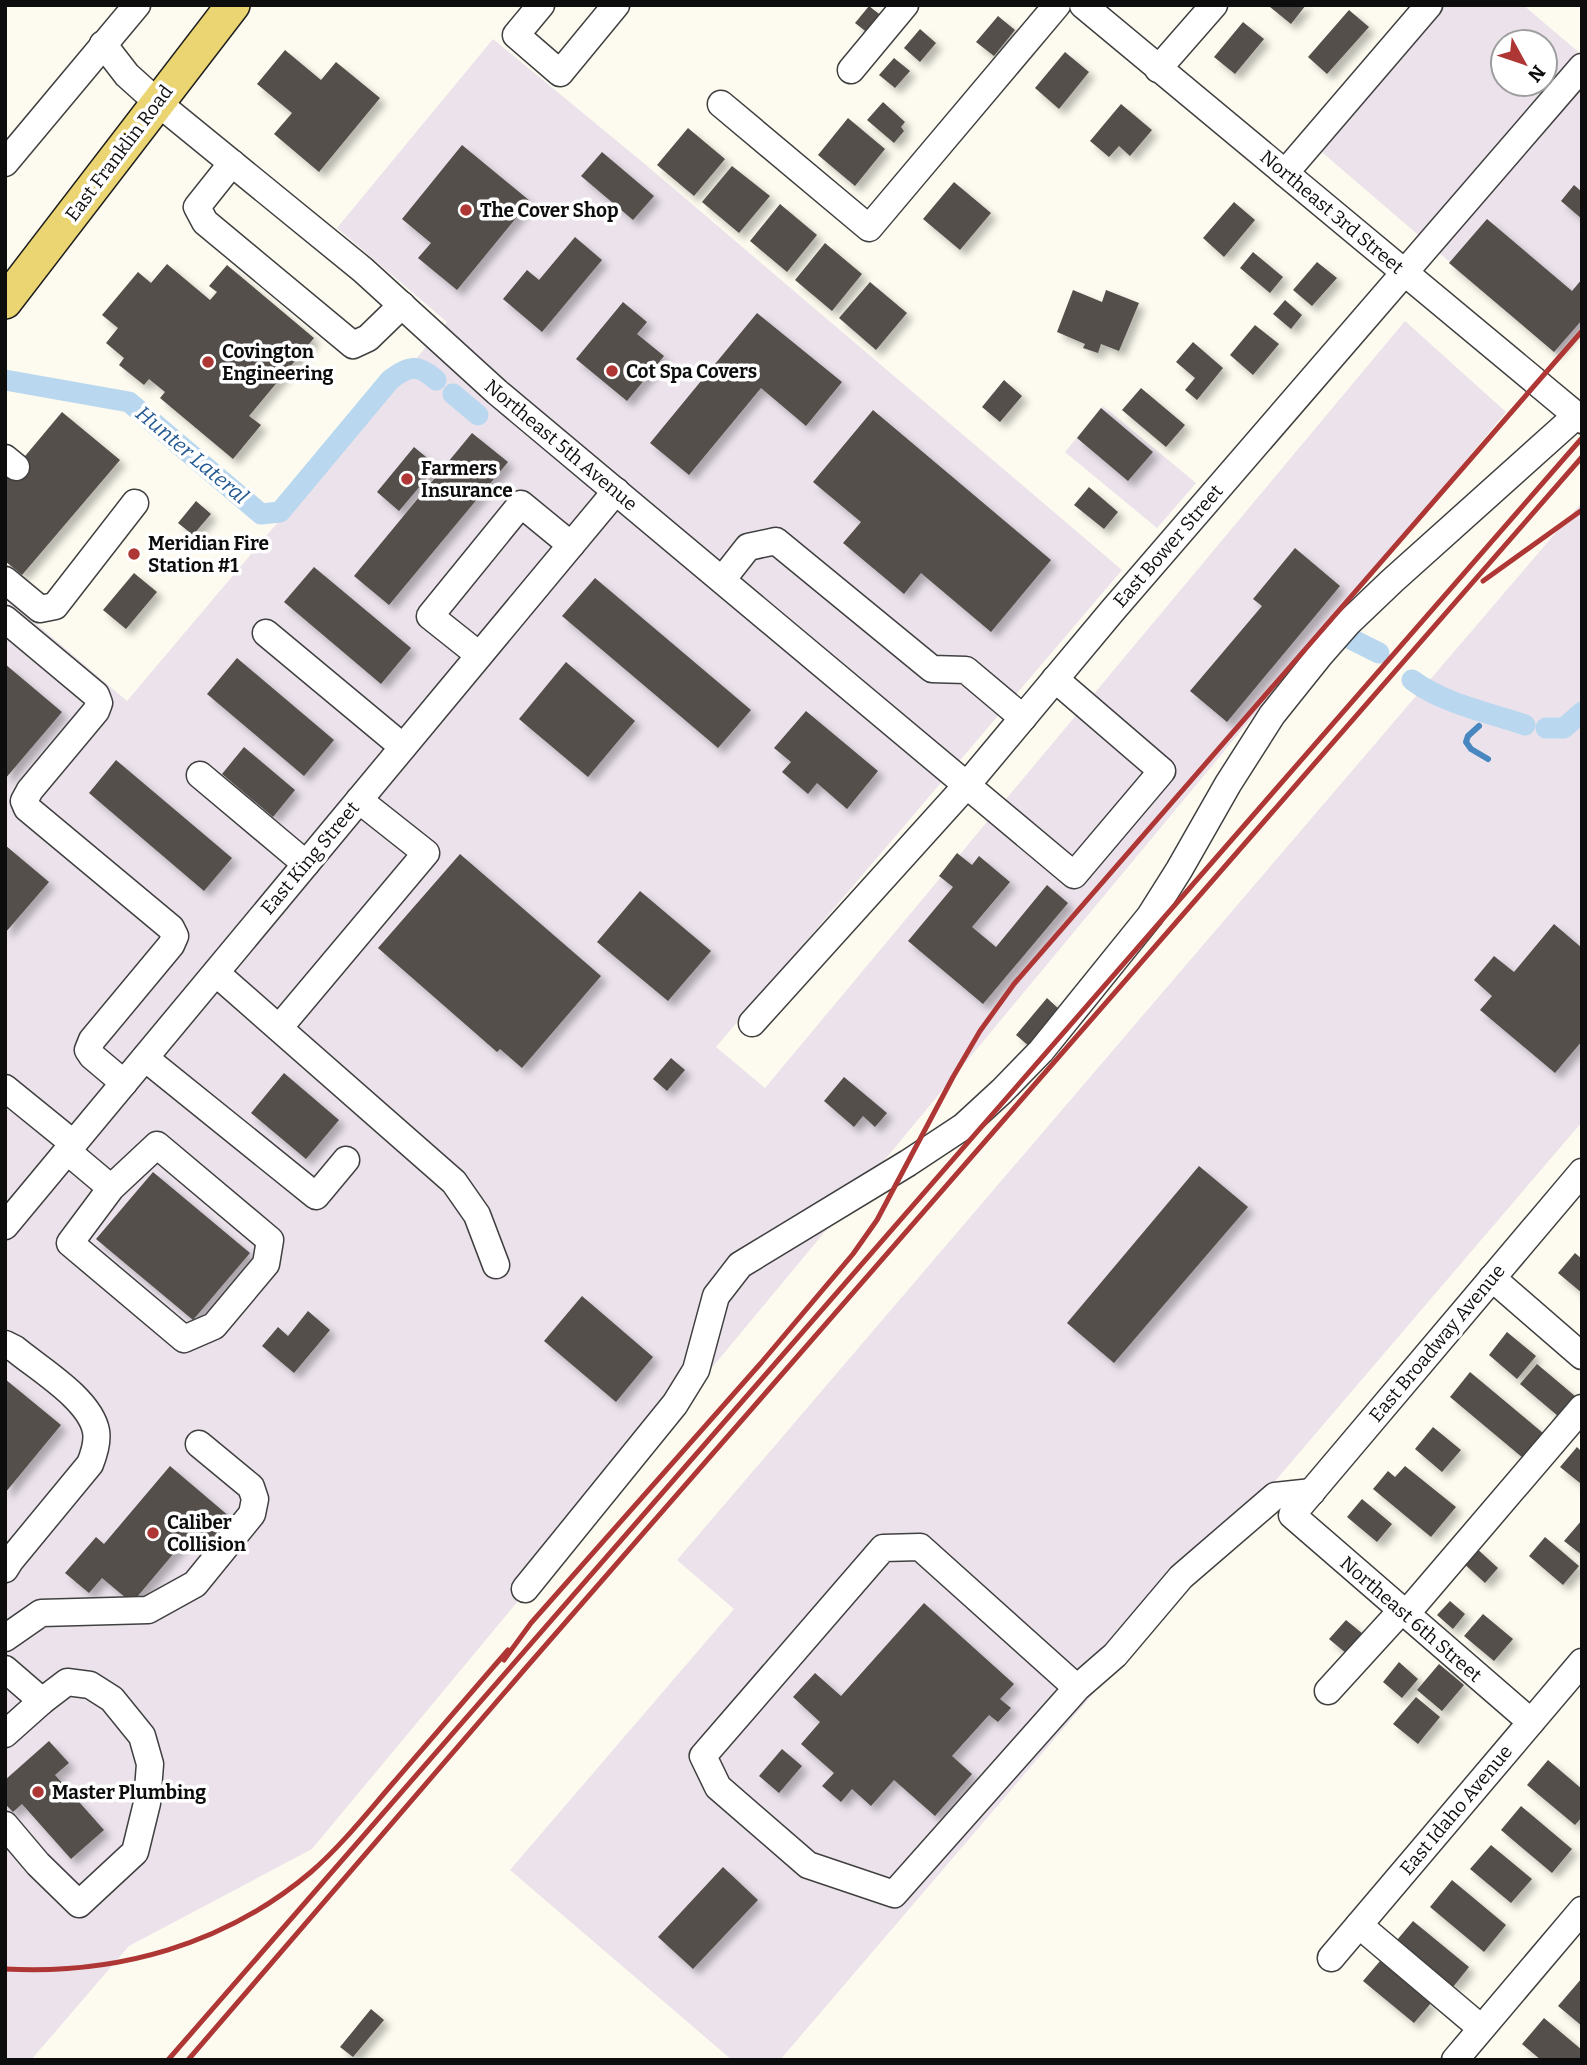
<svg xmlns="http://www.w3.org/2000/svg" width="1587" height="2065" viewBox="0 0 1587 2065" font-family="Bitter,serif">
  <defs>
    <filter id="shadow"><feDropShadow dx="6" dy="6" stdDeviation="3.5" flood-color="#0004"/></filter>
  </defs>
  <rect width="100%" height="100%" fill="#fdfbef"/>
  <g fill="#ebe2eb" fill-rule="evenodd">
    <path d="M 1439,5 L 1523,5 L 1582,55 L 1582,326 L 1557,354 L 1317,148 ZM 1503,42 L 1545,42 L 1545,84 L 1503,84 Z"/>
    <polygon points="493,39 646,165 1122,570 716,1047 765,1088 1405,321 1506,412 312,1849 129,1946 31,2060 5,2060 5,597 127,701 447,322 337,228"/>
    <polygon points="1103,406 1196,483 1157,528 1065,452"/>
    <polygon points="1582,502 1582,1122 780,2060 732,2060 510,1870 734,1609 677,1560"/>
  </g>
  <g fill="none" stroke-linecap="round" stroke-linejoin="round">
    <polyline stroke="#4887bf" stroke-width="6" points="1479,726 1468,736 1466,742 1471,749 1488,759"/>
    <g stroke="#b9d7ef" stroke-width="21">
      <path d="M 5,380 L 129,402 L 261,514 L 280,512 L 390,380 C 409,365 418,364 436,380"/>
      <polyline points="453,394 478,415"/>
      <polyline points="1347,637 1379,653"/>
      <path d="M 1412,680 C 1444,704 1487,712 1525,725"/>
      <polyline points="1546,728 1564,728 1582,712"/>
    </g>
  </g>
  <g fill="#554f4b" filter="url(#shadow)">
    <polygon points="1272,5 1306,5 1291,24 1270,7"/>
    <polygon points="869,6 883,17 869,34 855,23"/>
    <polygon points="1349,10 1369,27 1327,74 1308,57"/>
    <polygon points="998,16 1015,30 994,56 976,42"/>
    <polygon points="1243,22 1264,39 1235,74 1214,57"/>
    <polygon points="920,29 936,43 920,62 904,48"/>
    <polygon points="285,50 321,80 336,62 380,98 319,172 274,134 292,113 257,84"/>
    <polygon points="1065,52 1089,72 1059,109 1035,88"/>
    <polygon points="894,58 910,71 895,88 879,75"/>
    <polygon points="883,102 905,122 901,127 904,131 894,143 867,120"/>
    <polygon points="1121,104 1152,130 1130,156 1119,146 1109,157 1090,141"/>
    <polygon points="848,118 885,149 855,186 818,155"/>
    <polygon points="688,128 725,159 694,196 657,165"/>
    <polygon points="462,145 530,201 457,290 418,258 431,243 402,219"/>
    <polygon points="602,152 654,196 633,220 581,176"/>
    <polygon points="732,166 770,196 739,233 702,202"/>
    <polygon points="954,182 991,213 960,250 923,219"/>
    <polygon points="1574,185 1582,192 1582,219 1561,201"/>
    <polygon points="1234,202 1255,220 1224,257 1203,238"/>
    <polygon points="780,204 817,235 787,272 750,241"/>
    <polygon points="1487,219 1572,291 1582,279 1582,320 1554,352 1449,263"/>
    <polygon points="575,237 602,260 542,332 503,299 527,270 539,280"/>
    <polygon points="825,243 862,274 832,311 795,280"/>
    <polygon points="1253,252 1283,277 1270,293 1240,268"/>
    <polygon points="1317,262 1337,278 1312,306 1293,290"/>
    <polygon points="167,264 210,300 217,292 209,286 227,265 314,338 249,416 261,425 233,459 160,398 165,392 149,379 144,385 119,365 124,358 106,343 118,328 102,315 138,272 151,283"/>
    <polygon points="870,282 907,313 876,350 839,318"/>
    <polygon points="1073,290 1102,302 1106,290 1139,303 1119,351 1101,344 1098,353 1083,348 1085,344 1057,332"/>
    <polygon points="1285,300 1302,315 1291,329 1273,314"/>
    <polygon points="623,302 647,322 637,334 664,356 627,401 576,359"/>
    <polygon points="757,313 842,382 806,426 761,388 689,475 650,443"/>
    <polygon points="1255,325 1279,344 1253,375 1230,355"/>
    <polygon points="1193,342 1223,368 1197,400 1185,390 1195,378 1176,362"/>
    <polygon points="1004,380 1022,396 1000,422 982,407"/>
    <polygon points="1141,388 1185,425 1166,447 1122,410"/>
    <polygon points="1101,408 1153,452 1128,481 1077,438"/>
    <polygon points="873,410 1051,560 991,632 921,573 904,594 843,543 861,522 813,482"/>
    <polygon points="62,412 120,460 22,575 5,561 5,480"/>
    <polygon points="472,433 508,462 389,605 354,576"/>
    <polygon points="414,447 437,466 399,511 377,492"/>
    <polygon points="1089,487 1118,512 1104,529 1074,505"/>
    <polygon points="196,501 211,514 193,535 178,523"/>
    <polygon points="1295,548 1340,586 1227,722 1190,691 1262,606 1253,599"/>
    <polygon points="314,567 411,648 381,684 284,602"/>
    <polygon points="134,573 157,592 126,629 103,610"/>
    <polygon points="595,578 751,710 718,748 562,616"/>
    <polygon points="237,658 334,740 304,776 207,694"/>
    <polygon points="566,662 635,721 588,777 519,719"/>
    <polygon points="5,664 62,712 5,779"/>
    <polygon points="806,711 878,771 847,809 817,783 808,794 782,772 791,762 774,748"/>
    <polygon points="244,747 295,790 273,817 222,774"/>
    <polygon points="116,760 232,858 204,891 89,793"/>
    <polygon points="5,845 49,882 5,933"/>
    <polygon points="957,853 972,865 979,856 1010,882 972,927 996,947 1047,885 1068,903 983,1004 908,941 953,887 939,876"/>
    <polygon points="460,854 601,976 522,1068 500,1049 497,1052 378,948"/>
    <polygon points="640,891 711,951 668,1001 597,942"/>
    <polygon points="1554,924 1582,948 1582,1041 1555,1073 1480,1010 1492,996 1474,980 1494,956 1514,972"/>
    <polygon points="1047,998 1060,1010 1030,1047 1016,1035"/>
    <polygon points="671,1058 685,1070 667,1091 653,1079"/>
    <polygon points="284,1073 339,1120 306,1159 251,1113"/>
    <polygon points="844,1077 887,1113 875,1127 863,1116 854,1127 824,1101"/>
    <polygon points="1199,1166 1248,1207 1114,1363 1067,1323"/>
    <polygon points="153,1172 250,1253 193,1320 96,1239"/>
    <polygon points="1575,1253 1582,1259 1582,1293 1558,1273"/>
    <polygon points="582,1296 653,1357 616,1402 544,1341"/>
    <polygon points="308,1311 330,1330 294,1373 262,1346 278,1327 288,1336"/>
    <polygon points="1507,1332 1536,1356 1517,1379 1489,1355"/>
    <polygon points="1537,1364 1575,1396 1558,1416 1520,1384"/>
    <polygon points="1470,1372 1543,1433 1523,1458 1450,1397"/>
    <polygon points="5,1379 61,1425 5,1493"/>
    <polygon points="1433,1427 1461,1450 1442,1472 1415,1449"/>
    <polygon points="1577,1447 1582,1452 1582,1481 1580,1483 1560,1467"/>
    <polygon points="170,1466 230,1517 210,1541 195,1528 132,1603 102,1578 89,1593 65,1573 96,1537 104,1544"/>
    <polygon points="1405,1466 1456,1507 1431,1537 1373,1489 1388,1471 1395,1477"/>
    <polygon points="1362,1499 1392,1524 1377,1542 1347,1517"/>
    <polygon points="1582,1520 1582,1555 1564,1541"/>
    <polygon points="1545,1537 1579,1566 1563,1585 1529,1556"/>
    <polygon points="1474,1546 1498,1568 1485,1583 1461,1561"/>
    <polygon points="1450,1601 1465,1614 1453,1629 1437,1615"/>
    <polygon points="924,1603 1014,1684 1000,1699 1011,1708 998,1722 989,1715 952,1756 972,1774 935,1816 894,1780 871,1806 852,1789 841,1802 822,1786 834,1773 801,1744 820,1722 793,1697 815,1673 841,1696"/>
    <polygon points="1483,1614 1513,1639 1494,1661 1464,1636"/>
    <polygon points="1346,1620 1363,1634 1347,1654 1329,1639"/>
    <polygon points="1399,1662 1418,1679 1402,1698 1383,1682"/>
    <polygon points="1439,1664 1464,1685 1442,1711 1417,1690"/>
    <polygon points="1416,1697 1440,1717 1418,1744 1393,1724"/>
    <polygon points="49,1741 69,1763 55,1775 104,1830 71,1859 22,1804 13,1812 5,1804 5,1780"/>
    <polygon points="782,1749 802,1766 779,1793 759,1776"/>
    <polygon points="1548,1760 1582,1789 1582,1817 1575,1825 1527,1785"/>
    <polygon points="1521,1806 1572,1849 1552,1873 1501,1830"/>
    <polygon points="1491,1845 1532,1879 1511,1903 1470,1869"/>
    <polygon points="723,1867 758,1900 693,1969 658,1937"/>
    <polygon points="1452,1880 1506,1925 1484,1952 1430,1907"/>
    <polygon points="1413,1921 1469,1967 1453,1987 1397,1940"/>
    <polygon points="1380,1961 1431,2003 1414,2023 1363,1981"/>
    <polygon points="1582,1978 1582,2026 1558,2006"/>
    <polygon points="371,2009 384,2020 353,2057 340,2047"/>
    <polygon points="1544,2018 1582,2050 1582,2060 1541,2060 1522,2044"/>
  </g>
  <g fill="none" stroke-linecap="round" stroke-linejoin="round">
    <defs>
      <g id="minor">
        <polyline points="541,5 516,35 560,73 616,5"/>
        <polyline points="1083,5 1582,420"/>
        <polyline points="103,44 127,75 157,102 363,270 497,392 1074,875 1162,771 1055,679"/>
        <polyline points="1158,69 1214,5"/>
        <polyline points="851,70 905,5"/>
        <polyline points="721,104 869,228 1057,5"/>
        <polyline points="5,163 137,5"/>
        <polyline points="232,163 197,207 205,222 353,345 368,338 402,305"/>
        <polyline points="1285,173 1429,5"/>
        <polyline points="5,458 16,467"/>
        <polyline points="5,580 40,609 55,606 135,503"/>
        <polyline points="722,580 748,547 776,541 932,669 966,670 1023,718"/>
        <polyline points="5,619 96,695 99,703 96,711 30,790 24,801 27,808 171,928 175,936 171,945 92,1040 88,1050 92,1056 124,1083"/>
        <polyline points="266,633 403,747"/>
        <polyline points="479,655 430,616 521,504 571,545"/>
        <polyline points="200,775 306,864"/>
        <polyline points="216,973 454,1182 477,1215 496,1265"/>
        <polyline points="752,1023 966,786 1113,610 1582,67"/>
        <polyline points="279,1028 426,853 359,800"/>
        <polyline points="145,1058 316,1196 346,1160"/>
        <polyline points="5,1088 74,1144"/>
        <polyline points="67,1151 111,1188 70,1243 184,1339 214,1326 266,1264 270,1240 157,1145 111,1188"/>
        <polyline points="5,1226 616,491"/>
        <polyline points="1492,1278 1582,1356"/>
        <path d="M 5,1344 L 15,1349 C 39,1369 90,1399 96,1431 C 98,1442 94,1454 90,1464 L 10,1561 L 5,1569"/>
        <polyline points="525,1589 675,1404 696,1370 716,1296 740,1265 908,1163 964,1126 1002,1091 1041,1051 1150,916 1179,870 1228,784 1272,715 1320,655 1349,622 1392,581 1577,415"/>
        <polyline points="1406,1614 1582,1408"/>
        <polyline points="5,1638 41,1613 148,1610 195,1584 252,1514 255,1499 251,1487 199,1444"/>
        <polyline points="5,1669 42,1701"/>
        <polyline points="1077,1688 920,1547 883,1548 703,1756 718,1787 808,1865 894,1894 1077,1688 1115,1655 1181,1577 1275,1496 1312,1492"/>
        <polyline points="1328,1691 1401,1611"/>
        <polyline points="1531,1722 1292,1515 1582,1172"/>
        <polyline points="5,1734 42,1701 67,1682 90,1685 112,1699 142,1736 150,1764 147,1803 135,1852 79,1904 38,1864 5,1825"/>
        <polyline points="1359,1925 1481,2028"/>
        <polyline points="1331,1958 1582,1662"/>
        <polyline points="1455,2060 1582,1910"/>
      </g>
      <polyline id="major" points="5,302 233,5"/>
    </defs>
    <use href="#minor" stroke="#404040" stroke-width="29"/>
    <use href="#major" stroke="#1e1e1e" stroke-width="36"/>
    <use href="#minor" stroke="#fff" stroke-width="26"/>
    <use href="#major" stroke="#ead572" stroke-width="33"/>
    <g stroke="#ae3634" stroke-width="5">
      <polyline points="1483,581 1582,510"/>
      <polyline points="504,1660 531,1623 761,1363 853,1254 877,1220 953,1077 980,1031 1014,984 1582,331"/>
      <path d="M 5,1969 C 116,1975 225,1945 311,1872 C 342,1845 367,1813 394,1782 C 432,1738 470,1694 508,1650"/>
      <polyline points="168,2060 1582,438"/>
      <polyline points="188,2060 524,1670 1582,457"/>
    </g>
  </g>
  <g fill="#ae3634" stroke="#fff" stroke-width="2.5">
    <circle cx="466" cy="210" r="7"/>
    <circle cx="208" cy="362" r="7"/>
    <circle cx="612" cy="371" r="7"/>
    <circle cx="407" cy="479" r="7"/>
    <circle cx="134" cy="554" r="7"/>
    <circle cx="153" cy="1533" r="7"/>
    <circle cx="38" cy="1792" r="7"/>
  </g>
  <g text-anchor="middle" dominant-baseline="central" stroke-width="7" stroke-linejoin="round" paint-order="stroke">
    <g font-size="19" fill="#0d0d0d" stroke="#fff">
      <text transform="translate(119 153) rotate(-53)">East Franklin Road</text>
      <text transform="translate(1332 212) rotate(40)">Northeast 3rd Street</text>
      <text transform="translate(561 445) rotate(40)">Northeast 5th Avenue</text>
      <text transform="translate(1168 546) rotate(-49)">East Bower Street</text>
      <text transform="translate(310 858) rotate(-50)">East King Street</text>
      <text transform="translate(1437 1343) rotate(-50)">East Broadway Avenue</text>
      <text transform="translate(1411 1619) rotate(41)">Northeast 6th Street</text>
      <text transform="translate(1456 1810) rotate(-50)">East Idaho Avenue</text>
    </g>
    <g font-size="19" font-weight="bold" fill="#0d0d0d" stroke="#fff" text-anchor="start">
      <text x="480" y="210">The Cover Shop</text>
      <text x="222" y="351">Covington<tspan x="222" dy="22">Engineering</tspan></text>
      <text x="626" y="371">Cot Spa Covers</text>
      <text x="421" y="468">Farmers<tspan x="421" dy="22">Insurance</tspan></text>
      <text x="148" y="543">Meridian Fire<tspan x="148" dy="22">Station #1</tspan></text>
      <text x="167" y="1522">Caliber<tspan x="167" dy="22">Collision</tspan></text>
      <text x="52" y="1792">Master Plumbing</text>
    </g>
    <g font-size="21" font-style="italic" fill="#245a91" stroke="#fff">
      <text transform="translate(192 455) rotate(40)">Hunter Lateral</text>
    </g>
  </g>
  <rect width="1587" height="2065" fill="none" stroke="#0d0d0d" stroke-width="14"/>
  <g transform="translate(1524 63) rotate(130)"><circle r="33" fill="#ffffff" stroke="#9e9e9e" stroke-width="2"/>
  <path d="M0-5L12 26L0 18L-12 26Z" fill="#ae3634"/>
  <text y="-10" font-size="19" font-weight="bold" text-anchor="middle" fill="#0d0d0d">N</text>
  </g>
</svg>
